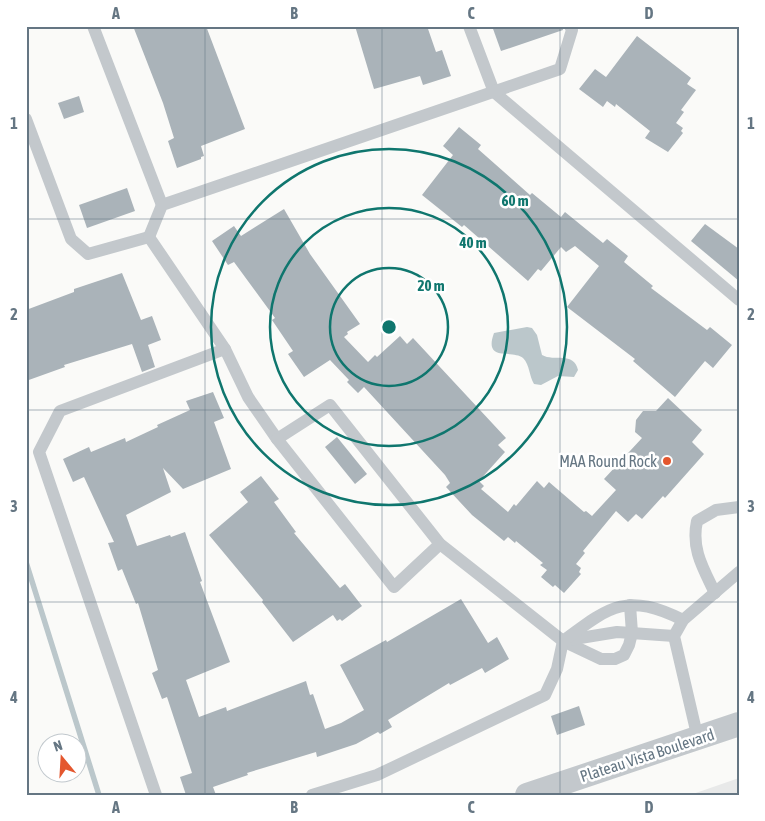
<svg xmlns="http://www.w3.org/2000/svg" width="765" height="821" viewBox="0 0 765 821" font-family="'Asap Condensed',sans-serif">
  <rect width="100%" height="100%" fill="#fafaf8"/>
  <polygon fill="#e8e9e9" points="739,778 739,795 690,795"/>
  <path fill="#bbc7cb" d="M 527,327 L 532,328 L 537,335 L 542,355 C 554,362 574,351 578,370 L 574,377 L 558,376 L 541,385 L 534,384 C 529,376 530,365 523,358 C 513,349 483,363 494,333 Z"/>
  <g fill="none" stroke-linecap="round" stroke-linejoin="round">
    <polyline stroke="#bbc7cb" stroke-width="5.5" points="26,562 99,795"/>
  </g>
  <g fill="#aab3b9">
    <polygon points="133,26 206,26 245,129 201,146 204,156 201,157 201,159 177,168 168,141 174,138 163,103"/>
    <polygon points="355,26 427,26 436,52 442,50 451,76 423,85 420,76 374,89"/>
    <polygon points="492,26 562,26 563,30 501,51"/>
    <polygon points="637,36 691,78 687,84 696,90 681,110 684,112 676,123 683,128 681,131 683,133 668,152 645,138 650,131 616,104 615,107 607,101 603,107 579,89 595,69 606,77"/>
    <polygon points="79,96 84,112 64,119 58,103"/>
    <polygon points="459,127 481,145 478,149 530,195 532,193 561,217 565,212 603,243 607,239 628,256 624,262 653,286 651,288 707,330 710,327 732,345 713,368 705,361 675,397 633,361 635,359 567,307 599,266 575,246 566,252 561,247 541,271 538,269 528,281 464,225 462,227 422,195 453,155 443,146"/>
    <polygon points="127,188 135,211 87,228 79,205"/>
    <polygon points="284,209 310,254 360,324 347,332 348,334 344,337 368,362 375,355 377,357 400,336 407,344 413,338 506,438 498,445 505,452 479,481 484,486 481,489 508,512 514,504 516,506 537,481 544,488 549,482 584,512 586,511 592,516 616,490 604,479 642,438 635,432 636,420 643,411 656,411 668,398 702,430 692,442 704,454 665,498 663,496 642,519 636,514 628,522 616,511 583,551 585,553 576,564 581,568 579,572 581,574 564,593 555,585 553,587 541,577 547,570 540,565 543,563 516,541 515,543 508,537 504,541 472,515 446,487 450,483 445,475 364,387 358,393 347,382 349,380 330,360 304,377 288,354 293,351 272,320 275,318 234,262 228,265 212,241 234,226 241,236"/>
    <polygon points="705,224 739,249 739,281 691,241"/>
    <polygon points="122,273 141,320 152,316 161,340 148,345 155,367 142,372 132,344 64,365 65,367 26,381 26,310 74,292 74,289"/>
    <polygon points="213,392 224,418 214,422 231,469 183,489 163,468 171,492 126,515 137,546 170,535 171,537 185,532 202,581 200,582 230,662 186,680 199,717 226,707 227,711 306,681 310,695 313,694 325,729 341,723 364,710 340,665 386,640 387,642 461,599 488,643 497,637 509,659 485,673 482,668 450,685 449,683 388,720 392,727 380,734 378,732 356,744 317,757 316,752 247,773 248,775 213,787 216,795 186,795 180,777 192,773 167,697 162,699 152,673 158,670 138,603 136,604 122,569 118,571 108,543 114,542 84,477 73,482 63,459 89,447 91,452 125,438 126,442 158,427 157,425 190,410 186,401"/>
    <polygon points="337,437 367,474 355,484 325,447"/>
    <polygon points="261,476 279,499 274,502 296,532 294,533 340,588 345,584 362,606 342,621 340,619 337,621 333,615 293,642 262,602 263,600 209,535 248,502 240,492"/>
    <polygon points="579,706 585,725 557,735 551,716"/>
  </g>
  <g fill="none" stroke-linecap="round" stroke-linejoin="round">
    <g stroke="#c3c8cc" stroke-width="12">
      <polyline points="93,26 162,205"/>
      <polyline points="469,26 494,92 739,300"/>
      <polyline points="26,119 71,239 88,254 149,237"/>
      <polyline points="149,237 225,349 60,411 39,452 156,795"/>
      <polyline points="149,237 162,205 560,69 572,30 570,26"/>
      <polyline points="225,349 248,397 277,439 330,405 440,544 563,641 601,659 615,659 624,655 629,645 632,633 630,605"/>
      <polyline points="277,439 394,587 440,544"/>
      <path d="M 715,593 C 703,568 691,549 697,521 L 716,510 L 739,507"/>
      <polyline points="568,640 617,632 674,636"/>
      <polyline points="698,739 674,636 683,620 739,572"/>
      <path d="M 312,795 L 377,775 L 545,695 L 557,669 L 563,641 C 610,606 626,592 683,620"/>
    </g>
    <polyline stroke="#c3c8cc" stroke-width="24" points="527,795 739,724"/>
  </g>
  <path fill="none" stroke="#657683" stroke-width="1" stroke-opacity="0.55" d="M 205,26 L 205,795M 382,26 L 382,795M 560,26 L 560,795M 26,219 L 739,219M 26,410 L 739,410M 26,602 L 739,602"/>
  <g fill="none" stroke="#0f766e" stroke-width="2.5">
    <circle cx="389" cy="327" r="59"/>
    <circle cx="389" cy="327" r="119"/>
    <circle cx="389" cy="327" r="178"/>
  </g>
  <circle fill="#e4572e" stroke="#fff" stroke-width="2" cx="667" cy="461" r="5"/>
  <g text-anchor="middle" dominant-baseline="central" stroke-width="5" stroke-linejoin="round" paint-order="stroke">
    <g font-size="16" fill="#657683" stroke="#fff" text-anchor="end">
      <text x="657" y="461">MAA Round Rock</text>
    </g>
    <g font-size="16" fill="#657683" stroke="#fff">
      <text transform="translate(647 755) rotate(-18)">Plateau Vista Boulevard</text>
    </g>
  </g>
  <circle cx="389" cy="327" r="8" fill="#0f766e" stroke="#fff" stroke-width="2.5"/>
  <g font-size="15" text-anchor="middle" font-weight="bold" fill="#0f766e" stroke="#fff" stroke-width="5" stroke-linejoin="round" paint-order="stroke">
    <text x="515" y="206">60 m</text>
    <text x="473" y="248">40 m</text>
    <text x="431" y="291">20 m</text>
  </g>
  <rect width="765" height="821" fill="none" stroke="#ffffff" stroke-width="55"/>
  <g transform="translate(62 758) rotate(342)"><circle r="24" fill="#ffffff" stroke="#c1c8cd"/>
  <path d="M0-4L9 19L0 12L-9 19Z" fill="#e4572e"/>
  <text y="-8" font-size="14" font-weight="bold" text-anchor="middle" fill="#657683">N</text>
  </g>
  <rect x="28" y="28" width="710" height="766" fill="none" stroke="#657683" stroke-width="2"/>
  <g font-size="16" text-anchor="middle" font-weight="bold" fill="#657683">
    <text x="116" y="19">A</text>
    <text x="294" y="19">B</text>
    <text x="471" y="19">C</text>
    <text x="649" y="19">D</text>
    <text x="14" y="129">1</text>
    <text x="751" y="129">1</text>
    <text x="14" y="320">2</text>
    <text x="751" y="320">2</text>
    <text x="14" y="512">3</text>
    <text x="751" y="512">3</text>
    <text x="14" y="703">4</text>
    <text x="751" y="703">4</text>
    <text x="116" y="813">A</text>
    <text x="294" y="813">B</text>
    <text x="471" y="813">C</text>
    <text x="649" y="813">D</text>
  </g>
</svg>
